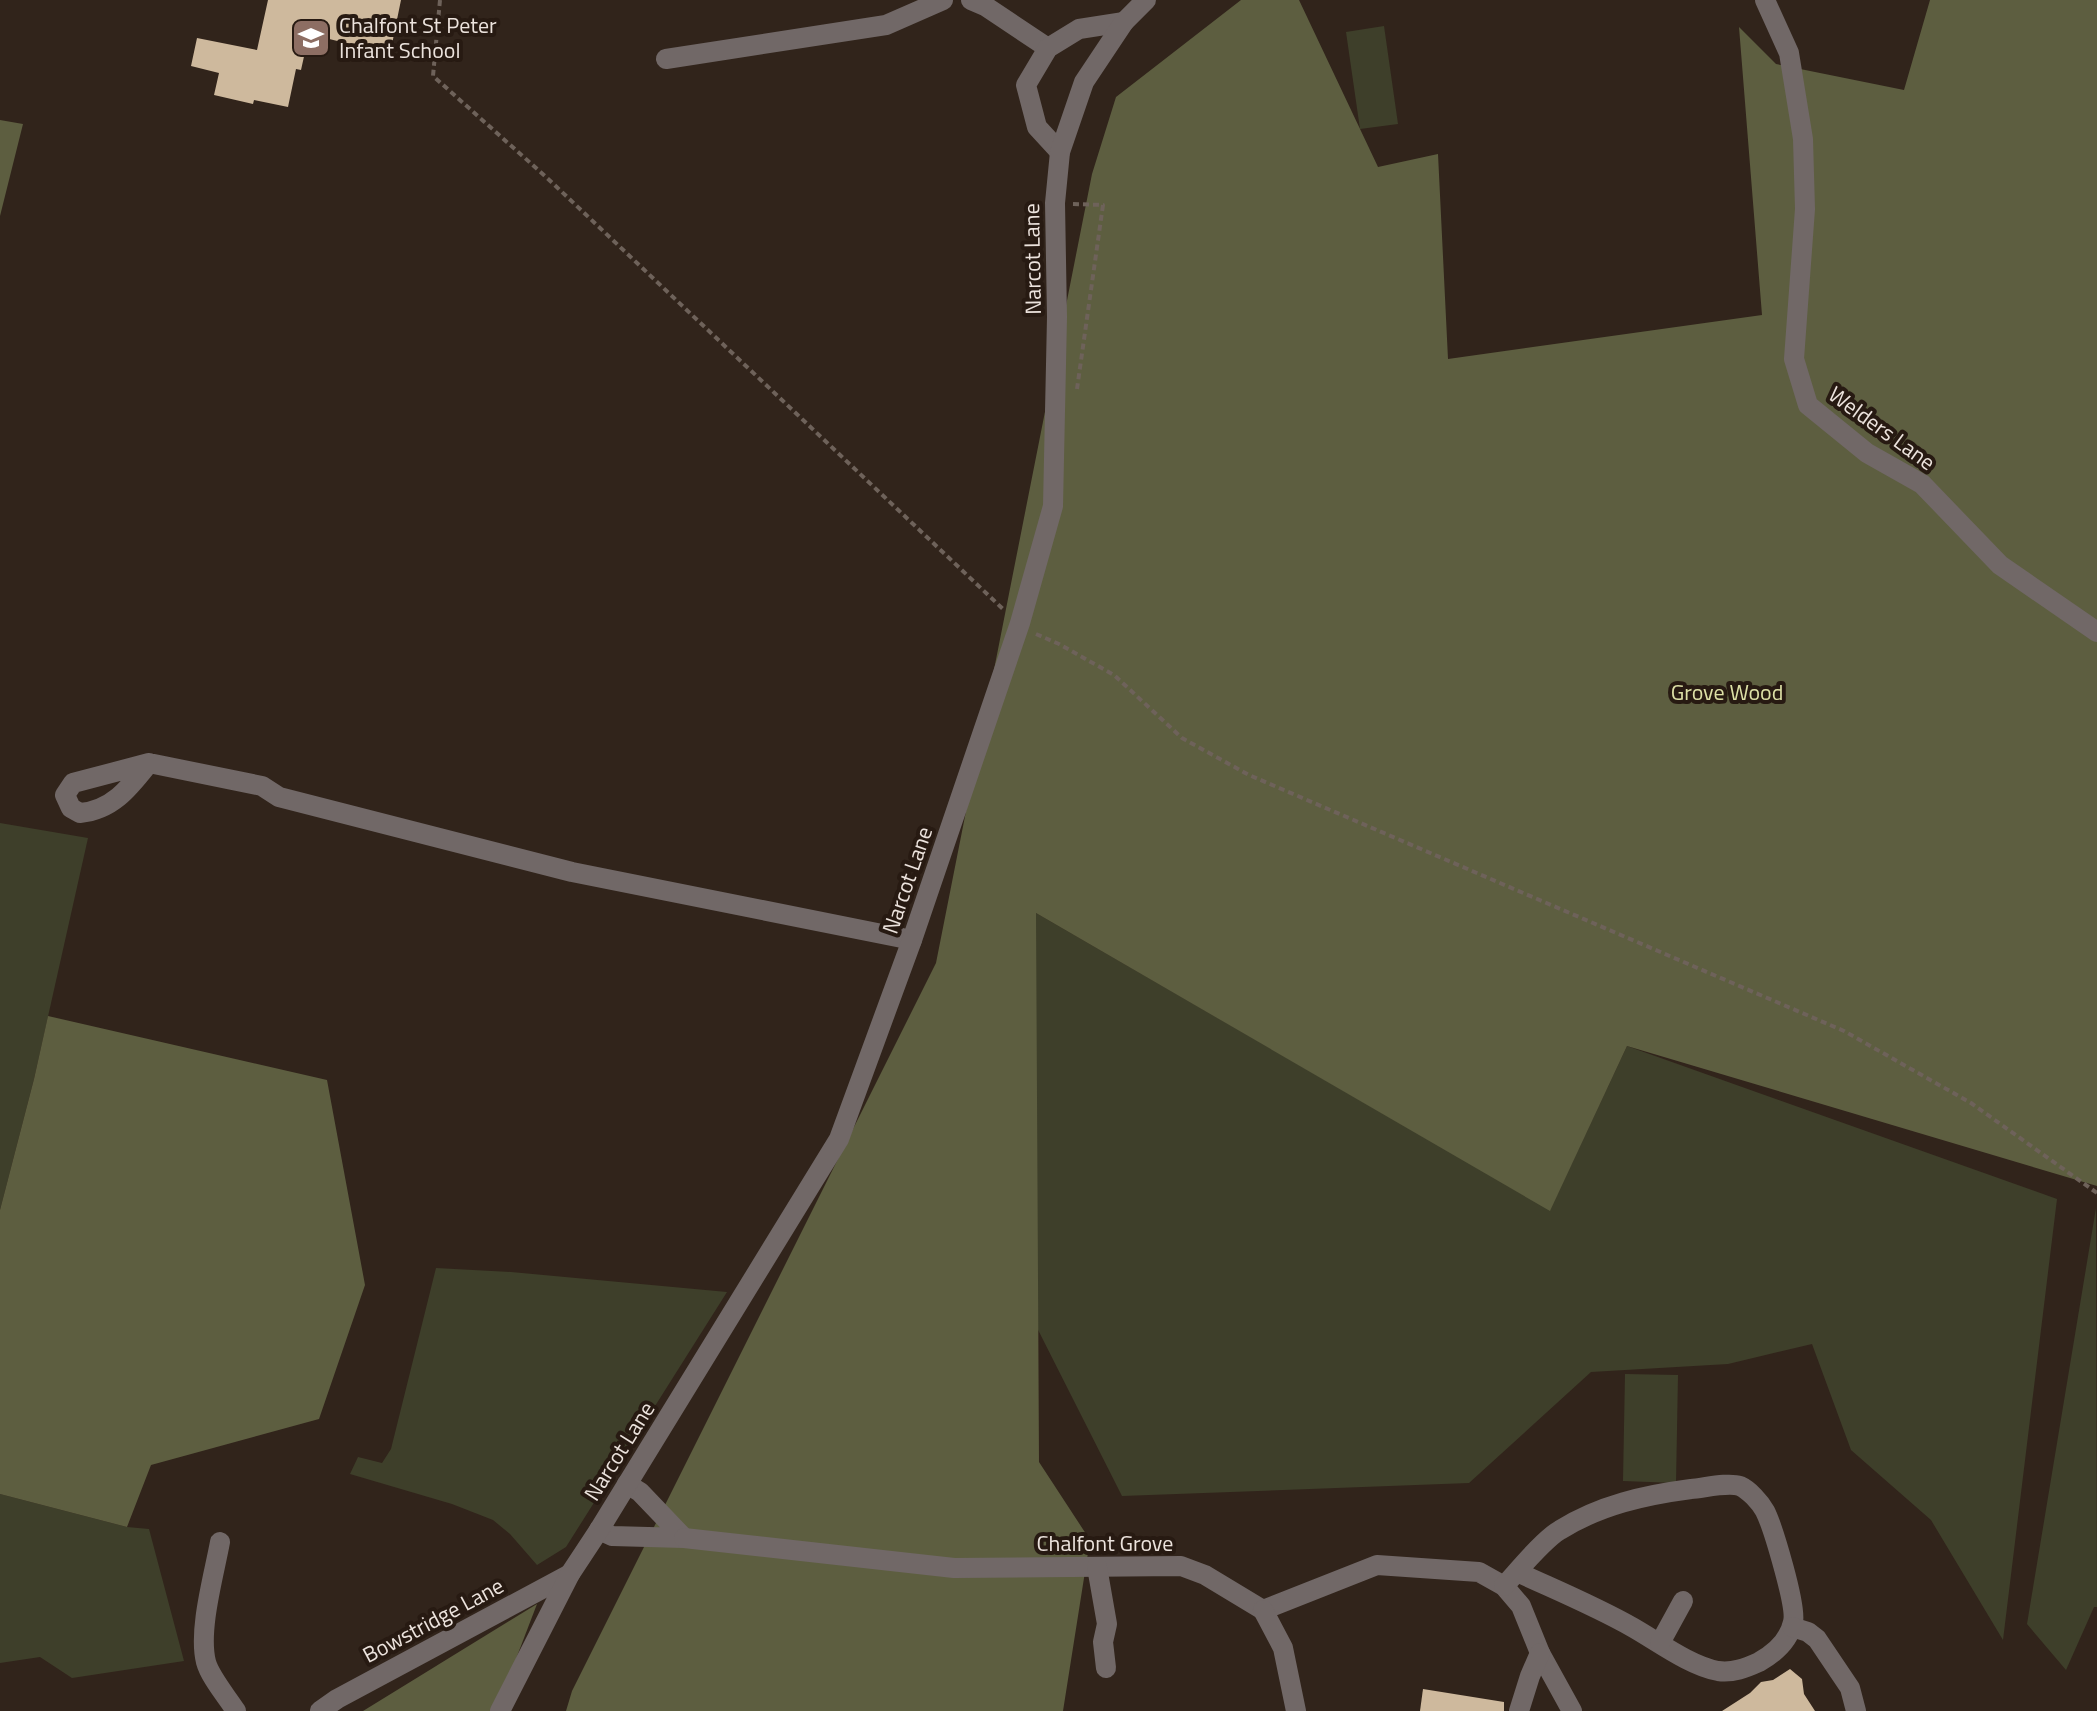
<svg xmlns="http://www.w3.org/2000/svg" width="2097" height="1711" viewBox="0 0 2097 1711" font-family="'Titillium Web',sans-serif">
  <rect width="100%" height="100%" fill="#31241b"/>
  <g fill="#3e3f2a">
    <polygon points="1384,26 1398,124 1360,129 1346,32"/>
    <polygon points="0,823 88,838 34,1079 0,1210"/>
    <polygon points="1036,913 1550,1210 1627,1046 2057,1199 2003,1640 1931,1520 1851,1450 1812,1344 1728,1364 1591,1372 1469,1483 1122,1496 979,1213"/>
    <polygon points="2096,1208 2097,1607 2094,1607 2066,1670 2027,1624"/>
    <polygon points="436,1268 511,1272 727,1292 566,1547 537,1565 510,1534 493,1520 452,1504 350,1474 358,1457 382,1463 391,1449"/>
    <polygon points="1625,1374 1678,1375 1676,1483 1623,1481"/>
    <polygon points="0,1494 127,1527 149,1529 184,1661 72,1678 40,1657 0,1663"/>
  </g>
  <g fill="#5d5e40">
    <polygon points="1241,0 1299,0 1378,167 1438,154 1448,359 1762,315 1739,27 1776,64 1904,90 1930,0 2097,0 2097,1186 1627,1046 1550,1211 1036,913 1039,1462 1090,1540 1063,1711 566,1711 572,1691 936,963 1092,174 1116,97"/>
    <polygon points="0,120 23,124 0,216"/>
    <polygon points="48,1016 327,1080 365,1285 319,1419 151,1465 127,1527 0,1494 0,1210 34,1079"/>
    <polygon points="537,1604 496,1711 363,1711"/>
  </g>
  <g fill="#ceb99d">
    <polygon points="268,0 401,0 390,54 309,34 301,70 296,69 288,107 254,100 253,104 214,95 219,73 191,66 197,38 257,50"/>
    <polygon points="1790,1669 1802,1679 1804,1694 1815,1711 1722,1711 1750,1693 1761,1682 1773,1680"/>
    <polygon points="1423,1689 1504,1702 1504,1711 1420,1711"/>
  </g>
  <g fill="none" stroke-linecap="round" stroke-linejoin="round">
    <g stroke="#6e625a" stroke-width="4" stroke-dasharray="6 4" stroke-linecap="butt">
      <polyline points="440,0 433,76 545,176 1004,610"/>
      <polyline points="1073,204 1103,205 1077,389"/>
      <polyline points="1036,634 1059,644 1114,675 1182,738 1249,775 1844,1031 1971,1103 2097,1193"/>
    </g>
    <g stroke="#716867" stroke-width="20">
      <polyline points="971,0 985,6 1048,48"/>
      <polyline points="1765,0 1789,53 1803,139 1805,209 1794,359 1808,405 1867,453 1922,484 2000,565 2097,632"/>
      <polyline points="666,59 886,25 943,0"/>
      <polyline points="1060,152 1037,127 1026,85 1048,48 1079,29 1124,22"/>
      <path d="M 149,763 C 130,787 113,810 80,813 L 71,808 L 65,795 L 73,783 L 149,763 L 262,786 L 279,797 L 572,872 L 912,940"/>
      <polyline points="599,1530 612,1536 684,1538 640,1492 627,1484"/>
      <polyline points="684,1538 954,1568 1181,1566 1205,1575 1263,1610 1377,1565 1479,1572 1504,1586 1521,1606 1540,1653 1572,1711"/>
      <path d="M 220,1542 C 214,1575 198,1630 206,1662 C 210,1677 227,1697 236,1711"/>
      <polyline points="1097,1567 1107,1624 1103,1642 1106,1668"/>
      <path d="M 1504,1586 C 1518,1571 1543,1540 1560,1530 C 1600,1505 1645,1495 1691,1489 C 1704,1488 1728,1482 1740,1486 C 1749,1490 1760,1502 1765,1511 C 1773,1527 1797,1607 1793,1622 C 1789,1641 1775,1653 1759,1662 C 1746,1668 1733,1673 1718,1671 C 1690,1666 1657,1641 1632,1627 C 1595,1606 1556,1590 1517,1572"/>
      <polyline points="1263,1610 1283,1648 1296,1711"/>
      <polyline points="1792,1627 1808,1632 1817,1639 1850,1688 1856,1711"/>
      <polyline points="1660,1643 1683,1601"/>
      <polyline points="320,1711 337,1699 570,1574"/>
      <polyline points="500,1711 570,1574 599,1530 839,1139 912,940 1020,623 1053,506 1057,317 1055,203 1060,152 1084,82 1124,22 1146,0"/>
      <polyline points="1519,1711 1530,1676 1540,1653"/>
    </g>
  </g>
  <defs>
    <symbol id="school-square" viewBox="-11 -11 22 22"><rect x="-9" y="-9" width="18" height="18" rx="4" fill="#8d6e63" stroke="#271a12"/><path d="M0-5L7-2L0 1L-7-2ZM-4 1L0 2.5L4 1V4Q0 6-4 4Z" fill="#fff"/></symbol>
  </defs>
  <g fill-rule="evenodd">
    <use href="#school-square" x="289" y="16" width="44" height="44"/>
  </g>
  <g text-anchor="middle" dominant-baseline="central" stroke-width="8" stroke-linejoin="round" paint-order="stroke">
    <g font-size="22" fill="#ece3dd" stroke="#271a12" text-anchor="start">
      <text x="339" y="25">Chalfont St Peter<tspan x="339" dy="25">Infant School</tspan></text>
    </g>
    <g font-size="22" fill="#ece3dd" stroke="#271a12">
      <text transform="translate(1032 259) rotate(-91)">Narcot Lane</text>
      <text transform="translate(1882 428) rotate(36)">Welders Lane</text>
      <text transform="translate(907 880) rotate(-71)">Narcot Lane</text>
      <text transform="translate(619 1451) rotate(-58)">Narcot Lane</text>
      <text x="1105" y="1543">Chalfont Grove</text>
      <text transform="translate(433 1620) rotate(-28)">Bowstridge Lane</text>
    </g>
    <g font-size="22" fill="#dde0a6" stroke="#271a12">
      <text x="1727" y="692">Grove Wood</text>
    </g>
  </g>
</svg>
